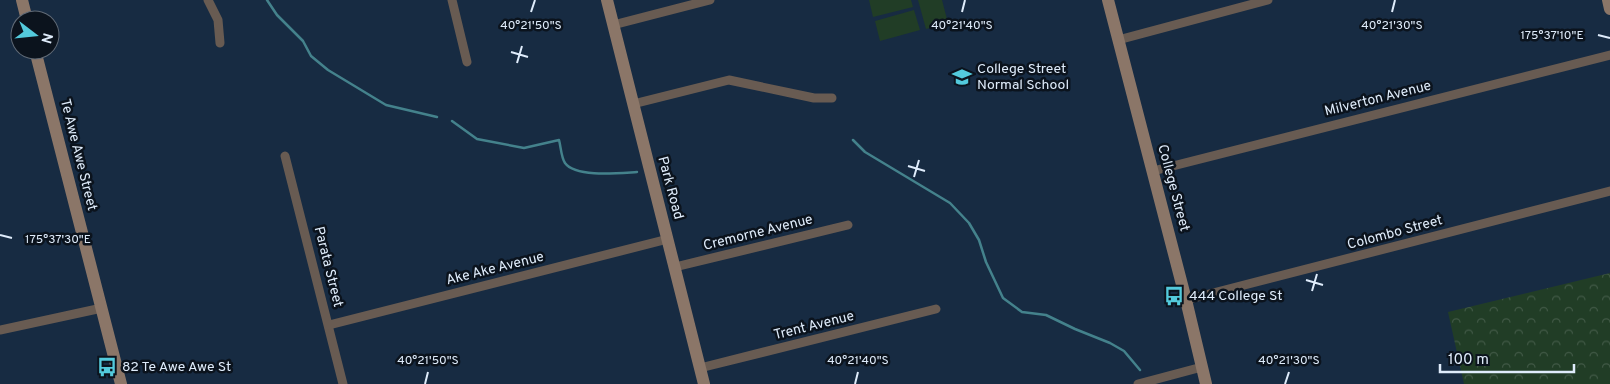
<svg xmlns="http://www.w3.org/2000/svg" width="1610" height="384" viewBox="0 0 1610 384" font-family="Overpass,sans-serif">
  <defs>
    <pattern id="forest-crowns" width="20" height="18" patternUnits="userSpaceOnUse" patternTransform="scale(1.25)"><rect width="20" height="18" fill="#213d26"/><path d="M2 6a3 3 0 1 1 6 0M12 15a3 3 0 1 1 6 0" fill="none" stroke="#415946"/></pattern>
  </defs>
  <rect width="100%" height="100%" fill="#172b42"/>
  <polygon fill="url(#forest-crowns)" points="1610,273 1610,384 1464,384 1448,312"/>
  <g fill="#213d26">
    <polygon points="869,0 911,0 913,7 873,17"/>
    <polygon points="918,0 942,0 948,23 926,29"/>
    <polygon points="914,10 920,30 880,41 875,21"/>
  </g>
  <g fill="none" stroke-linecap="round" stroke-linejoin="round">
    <g stroke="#44828c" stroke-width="2.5">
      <polyline points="267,0 277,15 303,41 311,56 328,70 386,105 437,117"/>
      <path d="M 452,121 L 477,139 L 524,148 L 559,140 C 561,147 561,157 565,163 C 576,178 620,173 637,172"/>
      <polyline points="853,140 865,152 950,203 969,223 979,240 986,262 1003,298 1022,312 1046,315 1075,329 1110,343 1124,351 1140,370"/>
    </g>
    <g stroke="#685b52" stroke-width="9">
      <polyline points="208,0 218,20 220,43"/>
      <polyline points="452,0 467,62"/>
      <polyline points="613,25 710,0"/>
      <polyline points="1118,40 1268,0"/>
      <polyline points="633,104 729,80 814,98 832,98"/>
      <polyline points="285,156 343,384"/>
      <polyline points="1153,171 1610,55"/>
      <polyline points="675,267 848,225"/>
      <polyline points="1186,300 1610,191"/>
      <polyline points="329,325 668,239"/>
      <polyline points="0,330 102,308"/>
      <polyline points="700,368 936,309"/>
      <polyline points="1138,384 1202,367"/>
    </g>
    <g stroke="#8b7668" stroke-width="12">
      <polyline points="22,0 27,20"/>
      <polyline points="607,0 704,384"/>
      <polyline points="1108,0 1186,300 1206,384"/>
      <polyline points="1608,0 1610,9"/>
      <polyline points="35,50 121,384"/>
    </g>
  </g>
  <path fill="none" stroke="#dfecfb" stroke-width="2" d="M 531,12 L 535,0M 962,12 L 965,0M 1392,12 L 1395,0M 1598,35 L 1610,38M 511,52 L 528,57M 517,63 L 522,46M 908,166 L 925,171M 914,177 L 919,160M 0,235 L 12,238M 1306,280 L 1323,285M 1312,291 L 1317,274M 425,384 L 428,372M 855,384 L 858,372M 1285,384 L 1289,372"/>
  <defs>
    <symbol id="school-bare" viewBox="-9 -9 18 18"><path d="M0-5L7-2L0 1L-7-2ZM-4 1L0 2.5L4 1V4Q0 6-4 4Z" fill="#53cadc" stroke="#0b131d" stroke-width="2.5" paint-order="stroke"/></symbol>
    <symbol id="bus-bare" viewBox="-9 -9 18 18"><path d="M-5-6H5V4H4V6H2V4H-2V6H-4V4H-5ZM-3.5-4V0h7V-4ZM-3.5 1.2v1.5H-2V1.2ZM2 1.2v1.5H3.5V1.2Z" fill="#53cadc" stroke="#0b131d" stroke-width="2.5" paint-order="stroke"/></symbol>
  </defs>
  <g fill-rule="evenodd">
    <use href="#school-bare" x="948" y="63" width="28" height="28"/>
    <use href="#bus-bare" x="1160" y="282" width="28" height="28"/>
    <use href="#bus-bare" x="93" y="353" width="28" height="28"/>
  </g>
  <g text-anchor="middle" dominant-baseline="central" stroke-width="5" stroke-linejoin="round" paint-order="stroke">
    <g font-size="14" fill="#dfecfb" stroke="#0b131d" text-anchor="start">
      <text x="977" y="69">College Street<tspan x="977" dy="16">Normal School</tspan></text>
      <text x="1189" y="296">444 College St</text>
      <text x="122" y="367">82 Te Awe Awe St</text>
    </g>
    <g font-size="14" fill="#dfecfb" stroke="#0b131d">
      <text transform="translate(1378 99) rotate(-14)">Milverton Avenue</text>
      <text transform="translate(78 155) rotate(76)">Te Awe Awe Street</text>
      <text transform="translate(670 188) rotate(75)">Park Road</text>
      <text transform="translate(1173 188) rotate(75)">College Street</text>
      <text transform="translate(758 233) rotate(-14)">Cremorne Avenue</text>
      <text transform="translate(1395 233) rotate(-15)">Colombo Street</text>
      <text transform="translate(328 267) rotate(76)">Parata Street</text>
      <text transform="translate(495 269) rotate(-14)">Ake Ake Avenue</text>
      <text transform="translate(814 326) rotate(-14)">Trent Avenue</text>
    </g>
  </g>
  <g font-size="12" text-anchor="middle" fill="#dfecfb" stroke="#0b131d" stroke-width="5" stroke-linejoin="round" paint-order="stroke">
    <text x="531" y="29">40°21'50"S</text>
    <text x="962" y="29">40°21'40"S</text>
    <text x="1392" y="29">40°21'30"S</text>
    <text x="1552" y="39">175°37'10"E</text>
    <text x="58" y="243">175°37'30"E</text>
    <text x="428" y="364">40°21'50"S</text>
    <text x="858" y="364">40°21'40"S</text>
    <text x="1289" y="364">40°21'30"S</text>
  </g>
  <g transform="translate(35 35) rotate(106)"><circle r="24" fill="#0b131d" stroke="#606a76"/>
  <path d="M0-4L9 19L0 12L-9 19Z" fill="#53cadc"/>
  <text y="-8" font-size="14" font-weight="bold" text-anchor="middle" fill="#dfecfb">N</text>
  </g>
  <path d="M1440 364v8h134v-8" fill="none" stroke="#dfecfb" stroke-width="2.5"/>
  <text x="1448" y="364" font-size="15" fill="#dfecfb" stroke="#0b131d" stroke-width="4" paint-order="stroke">100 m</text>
</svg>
